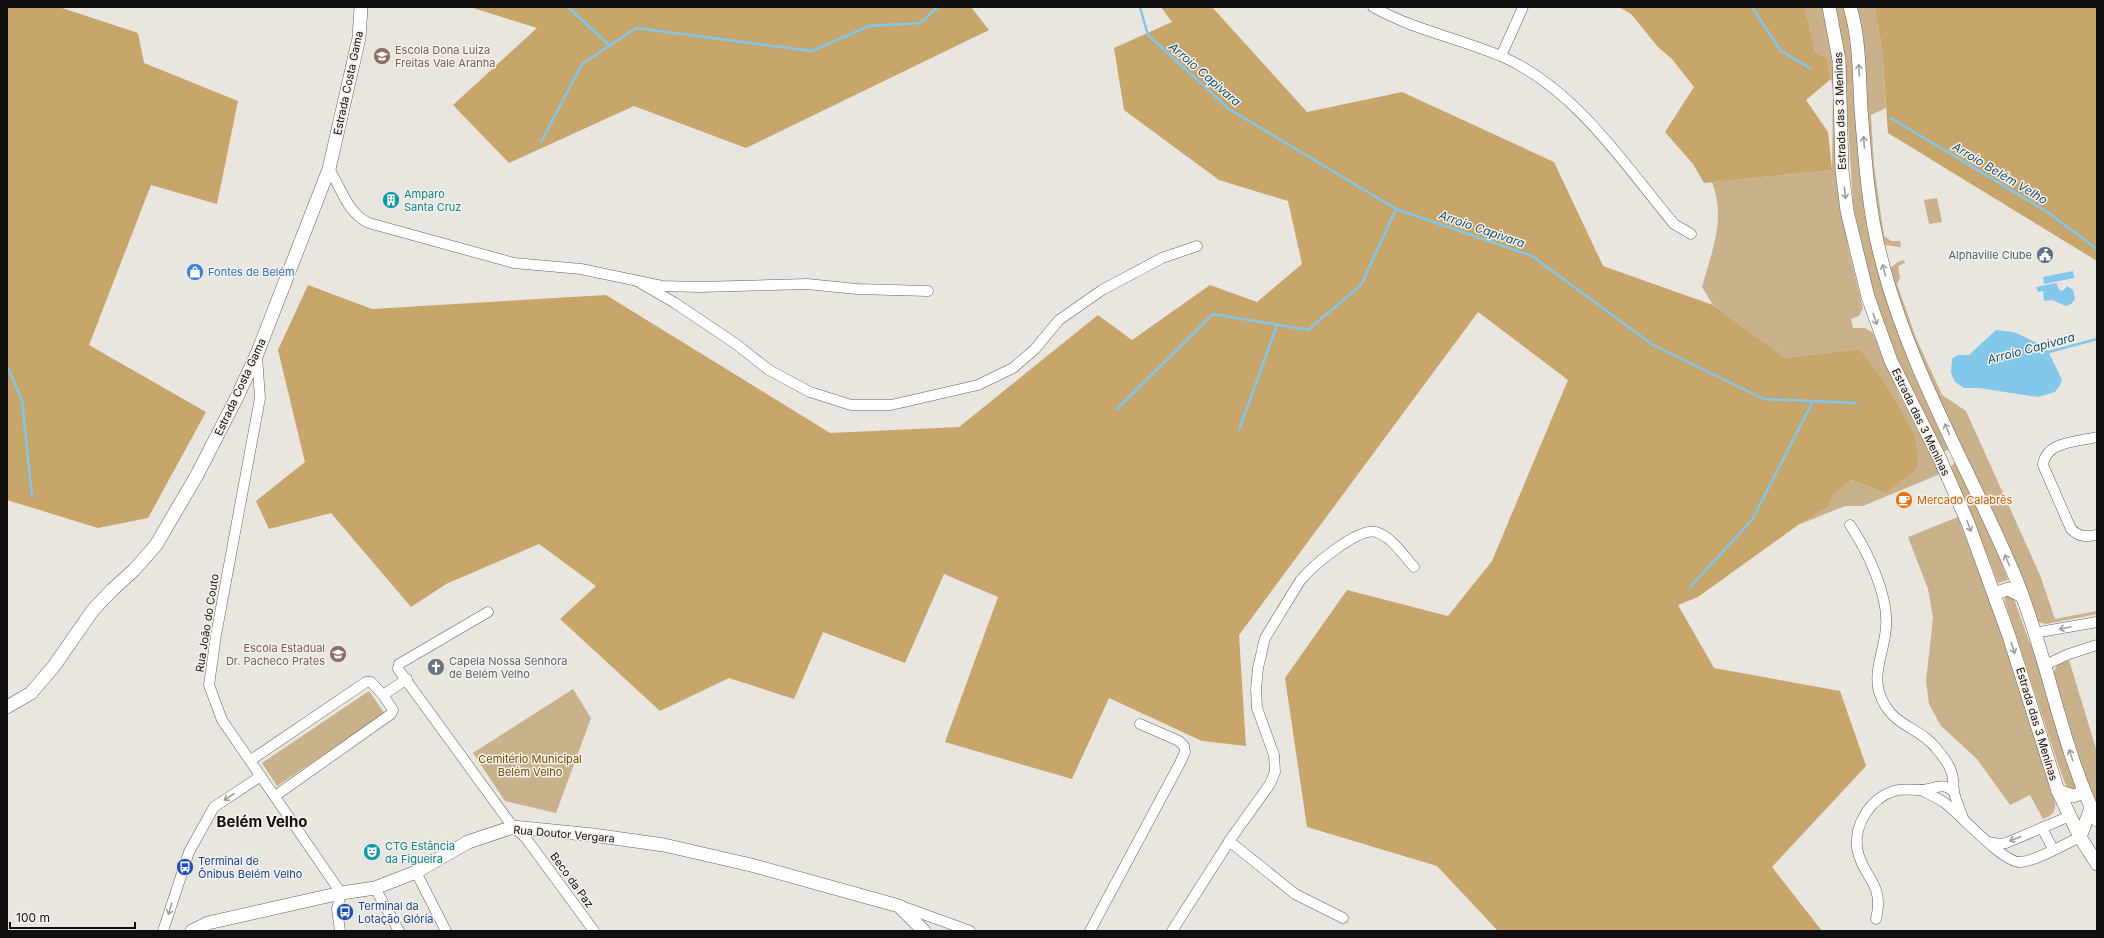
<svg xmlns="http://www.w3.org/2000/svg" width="2104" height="938" viewBox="0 0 2104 938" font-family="Inter,sans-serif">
  <rect width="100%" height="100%" fill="#e9e5df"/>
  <g fill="#c9b18b">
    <path d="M 1805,7 L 1825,7 L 1835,62 L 1841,208 L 1849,251 L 1863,308 L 1859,316 L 1851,319 L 1853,328 L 1865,328 L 1873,333 L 1898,392 L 1940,474 L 1863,506 L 1845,506 L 1798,525 L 1828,507 L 1831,495 L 1851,480 L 1886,493 L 1913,431 L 1885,382 L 1860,349 L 1785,358 L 1713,305 L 1702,287 C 1712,250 1726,220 1712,182 L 1832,170 L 1833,89 L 1827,59 L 1815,52 Z"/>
    <polygon points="1833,7 1845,7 1852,40 1869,228 1951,449 1943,452 1896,356 1870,284 1853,204 1845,75"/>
    <polygon points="1854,7 1874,7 1882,47 1886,108 1871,115 1874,166 1884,236 1891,241 1900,241 1901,247 1900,247 1885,245 1879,233"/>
    <polygon points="1937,198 1942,222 1929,224 1924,200"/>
    <polygon points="1904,260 1905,263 1898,266 1900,278 1897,284 1916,338 1942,395 1966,411 2040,575 2055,619 2097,611 2097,614 2046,624 2038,622 1912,344 1890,268 1898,262"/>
    <polygon points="1955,462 1957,462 1995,545 2008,580 1998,583 1971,513 1950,468"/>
    <path d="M 1958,517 L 2012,661 L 2055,802 C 2056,812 2052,816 2043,819 L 2030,795 L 2010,805 L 1977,759 L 1941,726 L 1929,704 L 1926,681 L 1933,618 L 1928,589 L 1908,537 Z"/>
    <polygon points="2005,594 2014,599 2029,641 2044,672 2076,788 2074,790 2067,788 2061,773 2005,602"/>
    <polygon points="2069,660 2097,752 2097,808 2087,785 2053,674 2058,663"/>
    <polygon points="573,689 591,718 556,813 505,801 473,753"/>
    <polygon points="369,691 385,714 277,786 262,763"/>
  </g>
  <g fill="#c8a56b">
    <polygon points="7,7 59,7 138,33 144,63 238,101 217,204 151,185 89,345 206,412 148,518 98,528 7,500"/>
    <polygon points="470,7 971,7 989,30 746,148 634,106 509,163 453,105 537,28"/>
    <path d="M 1161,7 L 1212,7 L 1307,112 L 1402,92 L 1554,162 L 1603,266 L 1713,305 L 1785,358 L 1860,349 L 1885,382 L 1913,431 C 1916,442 1919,458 1916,469 L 1886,493 L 1851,480 L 1832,495 L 1828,507 L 1798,525 L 1698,597 L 1678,605 L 1714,668 L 1840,691 L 1866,766 L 1772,867 L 1822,931 L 1498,931 L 1437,866 L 1307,827 L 1285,678 L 1347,590 L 1448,616 L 1492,561 L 1568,380 L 1478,312 L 1239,635 L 1246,746 L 1202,741 L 1109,698 L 1072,779 L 945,742 L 998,597 L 944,574 L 905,663 L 823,632 L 794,699 L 729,678 L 660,711 L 560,619 L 596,586 L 539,544 L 446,584 L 411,607 L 331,513 L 269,529 L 256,501 L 305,462 L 278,350 L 308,285 L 372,309 L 606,295 L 830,433 L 959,427 L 1098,315 L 1132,340 L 1210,285 L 1257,302 L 1302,264 L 1288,201 L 1219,180 L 1124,110 L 1114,48 L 1172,22 Z"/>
    <polygon points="1619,7 1805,7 1815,52 1827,59 1831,79 1806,100 1828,132 1832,170 1704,183 1693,164 1665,132 1694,87 1672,59 1658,47 1631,14"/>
    <polygon points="1874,7 2097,7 2097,261 1888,133 1882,47"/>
  </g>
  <g fill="#83c7eb">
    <polygon points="2073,271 2074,278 2044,284 2043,277"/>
    <polygon points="2056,283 2060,291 2064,290 2067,286 2073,290 2075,299 2071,304 2066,306 2052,300 2044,301 2043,291 2038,292 2036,287"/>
    <polygon points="1996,330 2014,332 2046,347 2062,380 2060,385 2055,392 2038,397 1979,388 1964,388 1955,382 1951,373 1952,359 1958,355 1969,355"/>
  </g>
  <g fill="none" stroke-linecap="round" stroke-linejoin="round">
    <g stroke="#83c7eb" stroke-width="2.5">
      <polyline points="568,7 610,46"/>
      <polyline points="1140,7 1148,35 1229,109 1396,209 1532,256 1653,345 1764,399 1856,403"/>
      <polyline points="1752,7 1781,51 1810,68"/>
      <polyline points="1891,118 2049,213 2097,249"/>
      <polyline points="541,142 582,64 636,28 812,51 869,26 920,23 938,7"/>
      <polyline points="2045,353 2097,339"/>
      <polyline points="7,366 22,400 32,497"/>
      <polyline points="1117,409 1213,314 1308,330 1361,285 1396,209"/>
      <polyline points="1239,430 1277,325"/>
      <polyline points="1690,587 1752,520 1813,401"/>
    </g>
    <defs>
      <g id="minor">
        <path d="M 1373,7 C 1414,30 1458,38 1501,56 C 1576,89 1623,163 1674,224 L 1691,234"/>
        <polyline points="1501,56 1523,7"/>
        <path d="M 329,169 C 342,189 347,213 369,223 L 514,263 L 581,269 L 662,286 L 699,287 L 807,284 L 857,289 L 928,291"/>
        <polyline points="637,281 675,303 736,344 769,370 810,392 851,405 891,405 978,385 1013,368 1035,349 1059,320 1102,290 1162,258 1197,246"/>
        <polyline points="257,356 260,398 216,635 209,685 222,720 341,893 337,909 340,931"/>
        <path d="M 2097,437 C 2077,442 2046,441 2043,465 L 2071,529 C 2079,537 2086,537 2097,535"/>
        <path d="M 1850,525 C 1867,550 1889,596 1886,627 C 1885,648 1873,671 1879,692 C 1891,728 1918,725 1936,748 C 1941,754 1949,764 1951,771 C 1954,778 1953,785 1954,792 C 1956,801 1960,809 1963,818"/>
        <polyline points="488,612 399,664 398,669 513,827 525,837 594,931"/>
        <polyline points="2034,633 2097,622"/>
        <polyline points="2045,665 2069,654 2097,645"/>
        <polyline points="251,760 366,682 371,682 383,695 407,679"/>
        <path d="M 1921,790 C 1929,794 1938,798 1945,803 C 1961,815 2004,864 2021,862 C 2036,861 2065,844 2080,837"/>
        <polyline points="275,796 391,714 393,710 383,695"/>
        <polyline points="2042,828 2053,849"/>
        <polyline points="1229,841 1295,894 1343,918"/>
        <polyline points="1988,842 2000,844 2006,843 2070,816"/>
        <polyline points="416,872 446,931"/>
        <polyline points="375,888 399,931"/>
        <polyline points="901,906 970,931"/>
        <path d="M 1876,919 C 1885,882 1862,878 1857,848 C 1854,824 1871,798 1894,791 C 1903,788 1912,790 1921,790 C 1933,790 1946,780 1954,793"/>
        <polyline points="163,931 189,852 214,807 261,776"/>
        <polyline points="1090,931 1180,763 1185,752 1184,746 1179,741 1140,724"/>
        <path d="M 1172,931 L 1232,837 L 1270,784 L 1275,772 L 1274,755 L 1257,708 L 1256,689 L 1258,668 L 1265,638 L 1300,581 C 1311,567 1358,527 1376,532 C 1392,537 1403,555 1414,567"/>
      </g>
      <g id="major">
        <polyline points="1829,7 1839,60 1842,170 1847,211 1868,297 1891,361 1940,459 1968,523 2009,636 2058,791 2080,837 2097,864"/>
        <path d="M 1850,7 C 1860,40 1859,75 1861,109 C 1865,158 1868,207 1880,254 C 1908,369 1971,471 2016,579 C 2048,658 2060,743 2097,820"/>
        <polyline points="1994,594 2008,589 2022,596"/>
        <polyline points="7,707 31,693 54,666 93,610 112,590 134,570 156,545 197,475 237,397 257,354 329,169 359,38 361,7"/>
        <polyline points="2058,791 2073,796 2084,792"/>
        <polyline points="2080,837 2091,808"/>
        <polyline points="192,931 208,923 341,893 375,888 416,872 468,842 513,827 593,835 664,845 751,865 899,906 924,931"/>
      </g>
    </defs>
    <use href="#minor" stroke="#65625c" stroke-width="11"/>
    <use href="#major" stroke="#65625c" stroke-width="14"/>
    <use href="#minor" stroke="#fff" stroke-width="10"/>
    <use href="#major" stroke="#fff" stroke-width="13"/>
  </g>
  <defs><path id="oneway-shaft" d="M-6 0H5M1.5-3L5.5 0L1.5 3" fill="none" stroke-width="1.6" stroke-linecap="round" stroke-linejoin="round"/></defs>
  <g stroke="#9f9f9e">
    <use href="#oneway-shaft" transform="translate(1859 70) rotate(-93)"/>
    <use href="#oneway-shaft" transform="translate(1864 142) rotate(-94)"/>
    <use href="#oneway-shaft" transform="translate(1845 193) rotate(83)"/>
    <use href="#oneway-shaft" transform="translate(1884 270) rotate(-104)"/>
    <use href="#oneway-shaft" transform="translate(1875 319) rotate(72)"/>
    <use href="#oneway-shaft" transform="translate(1947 429) rotate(-114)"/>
    <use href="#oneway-shaft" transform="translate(1969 526) rotate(69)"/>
    <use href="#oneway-shaft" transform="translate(2007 560) rotate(-114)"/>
    <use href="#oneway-shaft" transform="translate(2065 628) rotate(170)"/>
    <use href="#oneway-shaft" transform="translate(2013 648) rotate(72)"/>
    <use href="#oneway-shaft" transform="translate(2071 755) rotate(-108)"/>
    <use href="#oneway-shaft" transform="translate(229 797) rotate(147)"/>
    <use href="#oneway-shaft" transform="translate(2015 839) rotate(159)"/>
    <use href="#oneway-shaft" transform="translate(170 909) rotate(107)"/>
  </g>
  <defs>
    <symbol id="school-disc" viewBox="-11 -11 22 22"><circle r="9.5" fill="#8d6e63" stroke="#f6f2ec"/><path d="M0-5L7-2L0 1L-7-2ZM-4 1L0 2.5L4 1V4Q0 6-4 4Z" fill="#fff"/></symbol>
    <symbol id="building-disc" viewBox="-11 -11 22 22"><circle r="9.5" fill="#0f9aa8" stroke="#f6f2ec"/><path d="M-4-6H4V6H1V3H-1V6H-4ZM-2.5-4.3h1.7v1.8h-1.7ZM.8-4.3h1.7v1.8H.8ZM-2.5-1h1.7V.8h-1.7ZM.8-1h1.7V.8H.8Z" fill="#fff"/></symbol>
    <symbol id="civic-disc" viewBox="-11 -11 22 22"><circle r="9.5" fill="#5c6f8a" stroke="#f6f2ec"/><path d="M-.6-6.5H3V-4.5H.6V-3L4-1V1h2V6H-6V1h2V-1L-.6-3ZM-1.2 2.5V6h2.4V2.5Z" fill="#fff"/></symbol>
    <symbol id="shop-disc" viewBox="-11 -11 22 22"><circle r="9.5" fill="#3f7fe0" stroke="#f6f2ec"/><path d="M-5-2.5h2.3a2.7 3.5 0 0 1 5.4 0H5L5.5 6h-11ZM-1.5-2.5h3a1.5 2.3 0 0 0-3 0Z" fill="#fff"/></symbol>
    <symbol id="cafe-disc" viewBox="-11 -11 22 22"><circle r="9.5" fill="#e8710a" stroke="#f6f2ec"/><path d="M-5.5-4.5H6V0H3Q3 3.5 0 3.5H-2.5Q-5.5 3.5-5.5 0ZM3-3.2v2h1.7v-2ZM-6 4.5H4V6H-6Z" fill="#fff"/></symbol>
    <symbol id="church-disc" viewBox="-11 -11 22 22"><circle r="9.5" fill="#6b7280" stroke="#f6f2ec"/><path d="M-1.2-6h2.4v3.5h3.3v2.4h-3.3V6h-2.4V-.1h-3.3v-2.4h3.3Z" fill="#fff"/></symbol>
    <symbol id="theatre-disc" viewBox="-11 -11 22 22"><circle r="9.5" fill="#0f9aa8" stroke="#f6f2ec"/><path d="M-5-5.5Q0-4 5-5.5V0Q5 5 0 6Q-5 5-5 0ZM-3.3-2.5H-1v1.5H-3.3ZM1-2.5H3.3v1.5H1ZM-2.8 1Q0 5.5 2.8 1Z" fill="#fff"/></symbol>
    <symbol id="bus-disc" viewBox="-11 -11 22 22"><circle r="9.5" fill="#1a4fb4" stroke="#f6f2ec"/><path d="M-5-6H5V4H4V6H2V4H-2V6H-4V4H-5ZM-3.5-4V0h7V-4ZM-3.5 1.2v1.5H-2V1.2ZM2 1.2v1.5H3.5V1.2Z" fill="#fff"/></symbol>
  </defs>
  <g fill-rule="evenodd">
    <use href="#school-disc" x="372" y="46" width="20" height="20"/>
    <use href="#building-disc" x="381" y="190" width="20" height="20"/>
    <use href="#civic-disc" x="2035" y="245" width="20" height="20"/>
    <use href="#shop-disc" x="185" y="262" width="20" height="20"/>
    <use href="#cafe-disc" x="1894" y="490" width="20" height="20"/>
    <use href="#school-disc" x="328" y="644" width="20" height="20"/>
    <use href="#church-disc" x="426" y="657" width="20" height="20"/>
    <use href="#theatre-disc" x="362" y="842" width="20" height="20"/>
    <use href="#bus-disc" x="175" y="857" width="20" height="20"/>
    <use href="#bus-disc" x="335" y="902" width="20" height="20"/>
  </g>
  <g text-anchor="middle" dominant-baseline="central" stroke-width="3" stroke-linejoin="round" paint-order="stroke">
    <g font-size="11" fill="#785e54" stroke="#f6f2ec" text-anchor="start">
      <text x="395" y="50">Escola Dona Luiza<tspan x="395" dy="13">Freitas Vale Aranha</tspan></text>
      <text x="325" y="648" text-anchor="end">Escola Estadual<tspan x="325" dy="13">Dr. Pacheco Prates</tspan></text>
    </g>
    <g font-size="11" fill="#100f0d" stroke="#f6f2ec">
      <text transform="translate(348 83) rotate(-78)">Estrada Costa Gama</text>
      <text transform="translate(1840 111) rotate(-92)">Estrada das 3 Meninas</text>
      <text transform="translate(240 387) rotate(-65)">Estrada Costa Gama</text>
      <text transform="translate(1921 422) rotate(64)">Estrada das 3 Meninas</text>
      <text transform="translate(207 623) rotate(-81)">Rua João do Couto</text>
      <text transform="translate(2037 724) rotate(73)">Estrada das 3 Meninas</text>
      <text transform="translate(564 834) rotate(5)">Rua Doutor Vergara</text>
      <text transform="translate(572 880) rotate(54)">Beco da Paz</text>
    </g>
    <g font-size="11" fill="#0d838f" stroke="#f6f2ec" text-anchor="start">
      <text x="404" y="194">Amparo<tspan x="404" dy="13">Santa Cruz</tspan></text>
      <text x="385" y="846">CTG Estância<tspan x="385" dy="13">da Figueira</tspan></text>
    </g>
    <g font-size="11" fill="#4e5e75" stroke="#f6f2ec" text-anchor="end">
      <text x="2032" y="255">Alphaville Clube</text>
    </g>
    <g font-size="11" fill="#366cbe" stroke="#f6f2ec" text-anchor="start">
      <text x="208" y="272">Fontes de Belém</text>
    </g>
    <g font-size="11" fill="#c56008" stroke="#f6f2ec" text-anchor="start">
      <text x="1917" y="500">Mercado Calabrês</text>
    </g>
    <g font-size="11" fill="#5b616d" stroke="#f6f2ec" text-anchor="start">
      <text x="449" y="661">Capela Nossa Senhora<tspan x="449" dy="13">de Belém Velho</tspan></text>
    </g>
    <g font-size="11" fill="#704e01" stroke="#f6f2ec">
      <text x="530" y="759">Cemitério Municipal<tspan x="530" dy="13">Belém Velho</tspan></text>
    </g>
    <g font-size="11" fill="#164399" stroke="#f6f2ec" text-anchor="start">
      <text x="198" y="861">Terminal de<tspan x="198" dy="13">Ônibus Belém Velho</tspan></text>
      <text x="358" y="906">Terminal da<tspan x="358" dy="13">Lotação Glória</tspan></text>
    </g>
    <g font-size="12" font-style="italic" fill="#194f69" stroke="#f6f2ec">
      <text transform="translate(1205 74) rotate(41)">Arroio Capivara</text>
      <text transform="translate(2000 173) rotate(31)">Arroio Belém Velho</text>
      <text transform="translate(1482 229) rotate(19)">Arroio Capivara</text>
      <text transform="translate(2031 348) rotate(-15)">Arroio Capivara</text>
    </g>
    <g font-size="15" font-weight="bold" fill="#100f0d" stroke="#f6f2ec">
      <text x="262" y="821">Belém Velho</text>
    </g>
  </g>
  <rect width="2104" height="938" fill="none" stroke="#100f0d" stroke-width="16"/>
  <path d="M10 922v6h125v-6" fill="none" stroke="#100f0d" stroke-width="2"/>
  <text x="16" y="922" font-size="12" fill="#100f0d" stroke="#f6f2ec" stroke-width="3" paint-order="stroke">100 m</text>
</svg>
